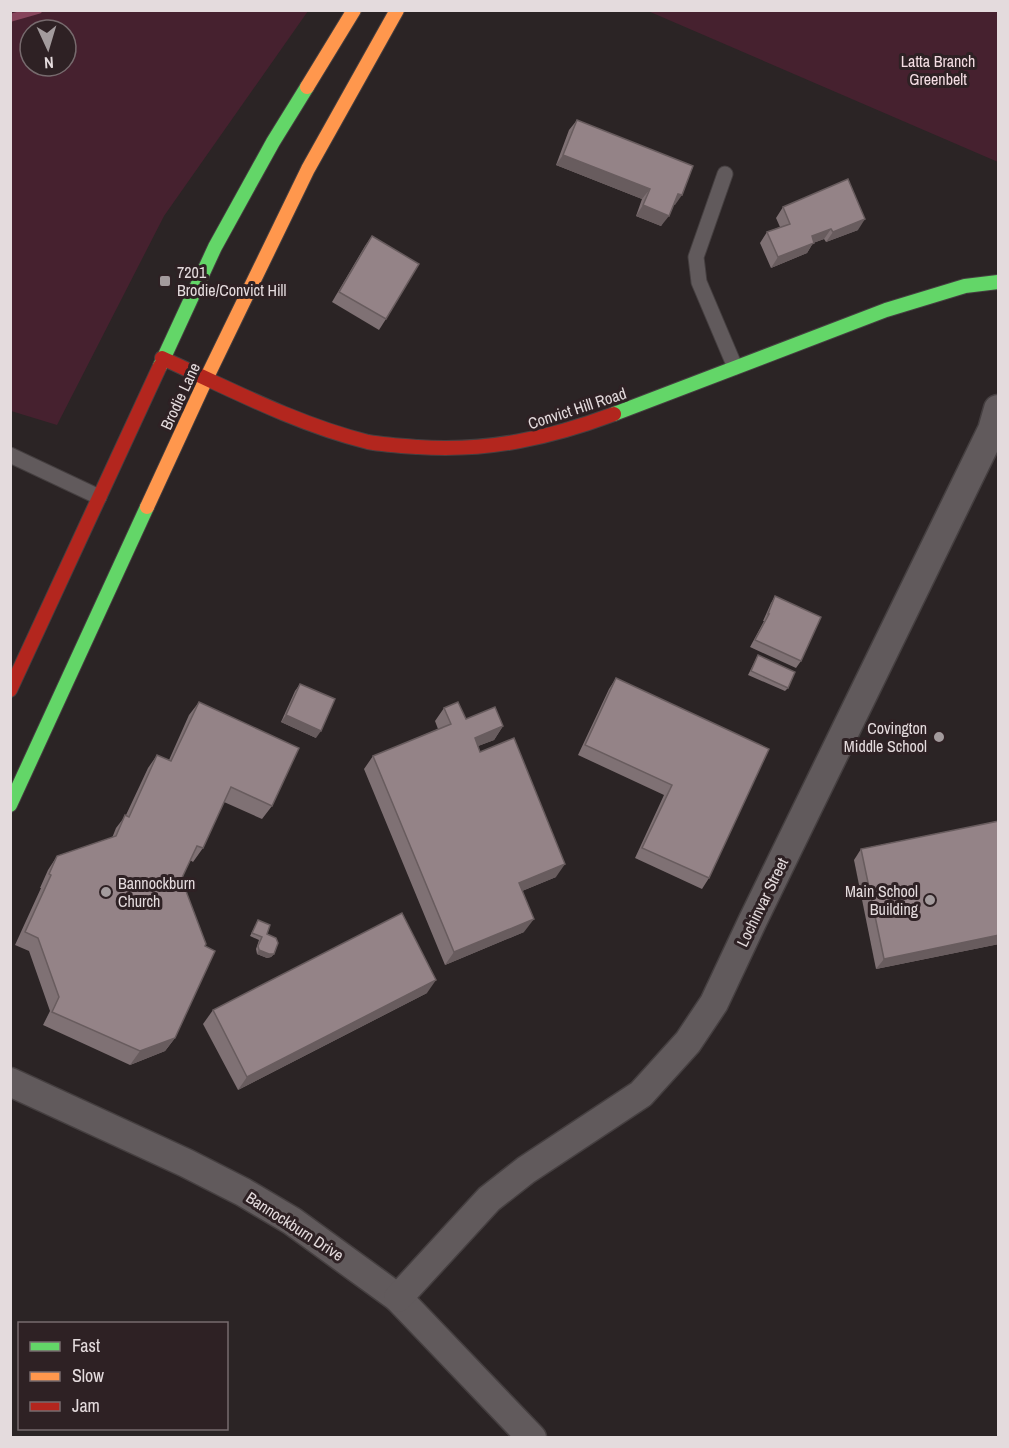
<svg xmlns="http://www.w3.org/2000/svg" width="1009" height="1448" viewBox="0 0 1009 1448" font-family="'Archivo Narrow',sans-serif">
  <rect width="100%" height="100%" fill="#2b2425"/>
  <g fill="#46212f" fill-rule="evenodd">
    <path d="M 10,11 L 308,11 L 164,216 L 57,425 L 11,411 ZM 30,30 L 66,30 L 66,66 L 30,66 Z"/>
    <polygon points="648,11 998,11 998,162"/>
  </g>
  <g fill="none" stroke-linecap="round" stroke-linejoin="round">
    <polyline stroke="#86445b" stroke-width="8" points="10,18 38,10"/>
    <defs>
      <g id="lane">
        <polyline points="725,174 696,257 699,282 735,367"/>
        <polyline points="10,455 99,497"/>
      </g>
      <g id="street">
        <polyline points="10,1082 186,1163 243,1192 292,1221 398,1298 532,1438"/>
        <polyline points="398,1298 489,1199 526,1170 641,1094 688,1042 714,1003 753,920 992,430 998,409"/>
      </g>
      <g id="fast">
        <polyline points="160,366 215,247 273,142 307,87"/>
        <polyline points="614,414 886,310 965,286 998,282"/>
        <polyline points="10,805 147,507"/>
      </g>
      <g id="slow">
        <polyline points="307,87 354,10"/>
        <polyline points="147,507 207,377 308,169 397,10"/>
      </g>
      <g id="jam">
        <path d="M 162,358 C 230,389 296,424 368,442 C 385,445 402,446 418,447 C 487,452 550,438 614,414"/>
        <polyline points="10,690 160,366"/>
      </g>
    </defs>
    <use href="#lane" stroke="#453f40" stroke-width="17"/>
    <use href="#street" stroke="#453f40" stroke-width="31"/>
    <use href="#fast" stroke="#453f40" stroke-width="16"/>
    <use href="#slow" stroke="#453f40" stroke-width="16"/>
    <use href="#jam" stroke="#453f40" stroke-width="16"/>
    <use href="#lane" stroke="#615a5c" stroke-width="15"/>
    <use href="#street" stroke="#615a5c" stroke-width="28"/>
    <use href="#fast" stroke="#63d668" stroke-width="14"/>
    <use href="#slow" stroke="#ff974d" stroke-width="14"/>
    <use href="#jam" stroke="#b3261e" stroke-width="14"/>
  </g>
  <g fill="#7f7174">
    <polygon points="577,120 675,205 673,205 661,226 636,216 642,199 556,165 569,130"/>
    <polygon points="783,207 858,230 826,242 824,239 813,243 807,253 771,268 760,243 767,232 780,227 776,218"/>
    <polygon points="372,236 386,319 379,330 332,302 365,246"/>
    <polygon points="775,596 801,661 796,668 750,647 764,621 763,621 771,603"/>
    <polygon points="758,655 788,688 785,691 748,675"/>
    <polygon points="616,678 769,749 709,878 702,889 635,858 664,795 578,755 609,689"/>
    <polygon points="300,684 316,738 281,722 295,691"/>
    <polygon points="199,702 272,806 262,819 224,802 203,848 193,862 190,860 180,882 175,1038 165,1051 130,1065 43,1025 50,1011 29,951 15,945 41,888 40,888 48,870 57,856 112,838 116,828 126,815 148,768 157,755 169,760 189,715"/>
    <polygon points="444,708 466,719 503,726 494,740 478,746 480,752 556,877 522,891 524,932 445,965 364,769 373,756 438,729 435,721"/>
    <polygon points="999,821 999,944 876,969 854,860 861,849"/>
    <polygon points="258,920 267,934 274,954 271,957 267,958 257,954 256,949 259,940 250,936"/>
    <polygon points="427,993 238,1090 203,1024 213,1010"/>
  </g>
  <g fill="#685c5e">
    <polygon points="563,155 650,189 642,199 556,165"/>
    <polygon points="678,194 682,195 675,205 670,204"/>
    <polygon points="643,205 669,216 661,226 636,216"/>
    <polygon points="865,219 858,230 826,242 833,232"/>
    <polygon points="831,229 824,239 813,243 807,253 771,268 778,257 812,236"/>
    <polygon points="286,715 321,731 316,738 281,722"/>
    <polygon points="503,726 494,740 465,751 475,738"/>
    <polygon points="565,864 556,877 510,896 519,883"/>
    <polygon points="534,919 524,932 445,965 454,952"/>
    <polygon points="999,935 999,944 876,969 884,959"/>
    <polygon points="259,950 274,954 271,957 267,958 257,954"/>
    <polygon points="436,980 427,993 238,1090 247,1077"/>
    <polygon points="175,1038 165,1051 130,1065 140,1051"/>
  </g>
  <g fill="#948387" stroke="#685c5e" stroke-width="1.5">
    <polygon points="577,120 693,166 682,195 678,194 669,216 643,205 650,189 563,155"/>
    <polygon points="848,179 865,219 833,232 831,229 812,236 814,243 778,257 767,232 790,224 783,207"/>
    <polygon points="372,236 419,264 386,319 339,292"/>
    <polygon points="775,596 821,617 801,661 755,640 769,614 768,614"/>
    <polygon points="758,655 795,672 788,688 751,671"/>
    <polygon points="616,678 769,749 709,878 642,848 672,785 585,745"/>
    <polygon points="300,684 335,699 321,731 286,715"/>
    <polygon points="199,702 299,748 272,806 231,787 203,848 197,846 180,882 183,883 206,944 205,946 215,951 175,1038 140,1051 52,1012 59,997 38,938 25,932 51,875 49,874 57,856 116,836 125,815 129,817 157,755 171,761"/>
    <polygon points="458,702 466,719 495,707 503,726 475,738 480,752 514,738 565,864 519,883 534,919 454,952 373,756 451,724 444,708"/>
    <polygon points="999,821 999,935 884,959 861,849"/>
    <polygon points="402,913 436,980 247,1077 213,1010"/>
    <polygon points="258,920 270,925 267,934 276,938 278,943 274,954 269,954 259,950 258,946 262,937 252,933"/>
  </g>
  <g fill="#a39b9d" stroke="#2e2124" stroke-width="2">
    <rect x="159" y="275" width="12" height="12" rx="3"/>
    <circle cx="939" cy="737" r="6"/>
    <circle cx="106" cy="892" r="6"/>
    <circle cx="930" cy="900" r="6"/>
  </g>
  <g text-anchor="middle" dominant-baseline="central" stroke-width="6" stroke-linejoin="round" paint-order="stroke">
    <g font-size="16" fill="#f4dde3" stroke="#2e2124">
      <text x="938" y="61">Latta Branch<tspan x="938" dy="18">Greenbelt</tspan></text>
    </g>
    <g font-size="16" fill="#e4dbdd" stroke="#2e2124" text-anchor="start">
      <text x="177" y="272">7201<tspan x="177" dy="18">Brodie/Convict Hill</tspan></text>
      <text x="927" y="728" text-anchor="end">Covington<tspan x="927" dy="18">Middle School</tspan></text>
      <text x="118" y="883">Bannockburn<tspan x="118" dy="18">Church</tspan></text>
      <text x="918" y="891" text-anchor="end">Main School<tspan x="918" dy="18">Building</tspan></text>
    </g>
    <g font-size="16" fill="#e4dbdd" stroke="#2e2124">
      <text transform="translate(180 396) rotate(-65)">Brodie Lane</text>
      <text transform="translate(577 408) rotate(-18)">Convict Hill Road</text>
      <text transform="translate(762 902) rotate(-64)">Lochinvar Street</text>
      <text transform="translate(295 1226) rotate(33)">Bannockburn Drive</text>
    </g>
  </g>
  <rect width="1009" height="1448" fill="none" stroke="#e4dbdd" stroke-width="24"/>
  <rect x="18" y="1322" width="210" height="108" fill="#2e2124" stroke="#776b6e" stroke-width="1.5"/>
  <rect x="30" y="1342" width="30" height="9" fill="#63d668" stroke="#776b6e" stroke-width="1.5"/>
  <text x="72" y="1352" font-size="18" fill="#e4dbdd">Fast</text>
  <rect x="30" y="1372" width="30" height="9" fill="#ff974d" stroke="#776b6e" stroke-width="1.5"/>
  <text x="72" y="1382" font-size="18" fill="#e4dbdd">Slow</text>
  <rect x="30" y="1402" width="30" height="9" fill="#b3261e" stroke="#776b6e" stroke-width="1.5"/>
  <text x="72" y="1412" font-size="18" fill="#e4dbdd">Jam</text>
  <g transform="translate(48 48) rotate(176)"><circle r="28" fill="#2e2124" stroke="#776b6e" stroke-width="1.5"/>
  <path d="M0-4.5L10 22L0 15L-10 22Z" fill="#a39b9d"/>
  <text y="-9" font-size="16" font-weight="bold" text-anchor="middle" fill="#e4dbdd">N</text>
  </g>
</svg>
